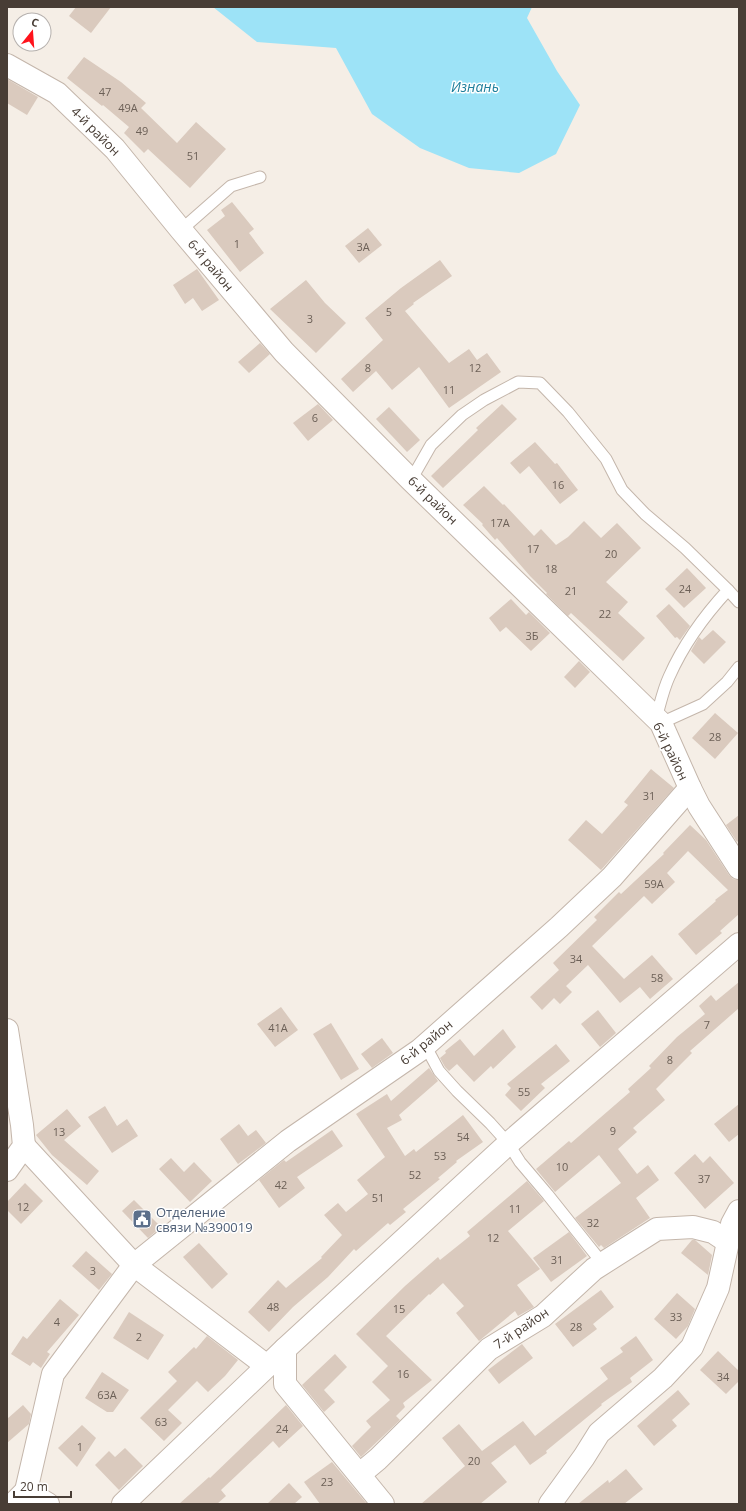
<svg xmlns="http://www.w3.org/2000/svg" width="746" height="1511" viewBox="0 0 746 1511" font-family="'Open Sans',sans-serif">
  <rect width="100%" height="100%" fill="#f5eee6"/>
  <polygon fill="#9de3f7" points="213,7 532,7 527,18 557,71 580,105 556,154 519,173 469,168 420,148 372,114 336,48 257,42"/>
  <g fill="#dacabe">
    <polygon points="76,7 111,7 91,33 69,16"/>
    <polygon points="84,57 121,82 146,103 141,108 177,143 196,122 226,149 190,188 148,149 144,153 124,133 129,127 103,105 102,106 67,78"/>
    <polygon points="7,79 38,97 27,115 7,103"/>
    <polygon points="232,202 254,229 249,233 264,253 240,272 207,230 225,216 221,210"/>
    <polygon points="368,228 382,245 359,263 345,246"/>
    <polygon points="440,260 452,276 413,303 414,304 405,311 449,363 469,349 477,360 487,353 501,372 449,408 419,367 392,390 376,371 353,392 341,379 383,340 365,318 401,288"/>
    <polygon points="197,269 219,300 202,311 193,298 185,304 173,285"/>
    <polygon points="306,280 325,303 346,323 316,353 270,309"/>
    <polygon points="260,343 270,354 249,373 238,362"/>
    <polygon points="318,404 333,420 308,441 293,423"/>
    <polygon points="502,404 517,419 443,488 431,476 478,430 476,428"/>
    <polygon points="389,407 420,440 407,452 376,419"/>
    <polygon points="535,442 555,464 557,463 578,490 560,504 529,466 520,474 510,463"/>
    <polygon points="484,486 503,505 504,504 534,536 541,529 556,545 568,537 584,521 601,538 617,523 641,548 606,582 628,602 618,613 645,638 623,661 571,613 568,616 546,594 547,593 530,576 497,538 495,540 482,525 483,524 463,505"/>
    <polygon points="687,568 706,588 684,608 665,589"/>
    <polygon points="511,599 526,615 529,612 550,633 531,651 506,627 500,632 489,618"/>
    <polygon points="669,604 690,626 680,640 677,637 675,638 656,616"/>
    <polygon points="713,630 726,642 704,664 691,651 699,637 702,640"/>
    <polygon points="579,661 590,672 575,688 564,677"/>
    <polygon points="715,713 738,733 715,759 692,738"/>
    <polygon points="651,769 674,788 601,870 568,840 586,820 602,834 628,805 624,802"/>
    <polygon points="739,815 739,840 737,842 726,825"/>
    <polygon points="690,825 706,840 729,875 733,879 739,880 739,914 720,931 722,933 696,955 678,934 716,901 715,900 728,890 688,851 667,873 675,882 652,904 644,896 592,946 624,979 652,955 673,979 650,999 640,987 620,1003 588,965 566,986 572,992 560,1004 554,998 542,1010 530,997 559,970 553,963 597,920 594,917 619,892 621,894 664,854 663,853"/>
    <polygon points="739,982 739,1008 690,1051 692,1053 656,1089 665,1100 633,1128 637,1132 618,1149 637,1174 648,1165 659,1180 636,1198 650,1218 604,1248 601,1245 599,1247 575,1218 621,1183 599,1155 555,1192 536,1169 569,1141 571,1143 630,1092 628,1089 651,1068 649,1066 677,1037 705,1014 699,1006 711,995 716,1001"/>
    <polygon points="281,1007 298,1030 275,1047 257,1024"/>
    <polygon points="598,1010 616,1033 600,1047 581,1024"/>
    <polygon points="331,1023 359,1069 341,1080 313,1034"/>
    <polygon points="503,1029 516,1047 493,1069 491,1066 474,1082 457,1064 449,1071 445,1067 440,1058 446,1053 445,1051 460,1039 474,1056"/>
    <polygon points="382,1038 393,1053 372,1068 361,1054"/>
    <polygon points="556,1044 570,1061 541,1084 545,1088 521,1111 505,1095 511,1088 507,1084"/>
    <polygon points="429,1068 438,1081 399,1115 402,1120 387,1128 405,1156 414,1149 416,1152 463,1115 483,1142 456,1161 457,1162 438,1178 440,1179 403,1209 406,1212 390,1225 388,1223 356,1251 354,1249 328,1277 293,1307 269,1332 248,1312 278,1280 286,1288 322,1258 321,1257 342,1235 324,1215 338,1203 346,1212 368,1194 357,1180 385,1157 356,1114 387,1094 391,1101"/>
    <polygon points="739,1104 739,1134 729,1142 714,1124"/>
    <polygon points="105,1106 117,1126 127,1119 138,1136 112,1153 88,1117"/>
    <polygon points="67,1109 81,1126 64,1140 99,1171 87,1185 52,1155 36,1135"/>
    <polygon points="239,1124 248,1136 256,1130 266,1143 238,1164 220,1139"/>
    <polygon points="332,1130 343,1146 297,1177 305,1188 279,1208 259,1180 284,1160 286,1162"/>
    <polygon points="695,1154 703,1163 710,1156 734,1183 705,1209 674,1173"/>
    <polygon points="171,1158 184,1172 194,1162 212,1181 190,1202 159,1169"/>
    <polygon points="527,1181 544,1201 508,1231 540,1269 517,1285 534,1307 518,1316 515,1311 479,1341 456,1313 464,1306 443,1283 430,1295 429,1294 386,1336 432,1380 403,1403 405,1407 396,1416 400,1420 361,1457 352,1446 371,1427 366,1421 390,1400 372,1382 388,1366 356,1334 405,1286 438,1257 440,1260 470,1236 467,1232"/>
    <polygon points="25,1183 43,1201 21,1224 7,1210 7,1202"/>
    <polygon points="134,1200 161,1227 148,1238 122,1211"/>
    <polygon points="569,1232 587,1256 551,1282 533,1258"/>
    <polygon points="692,1240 695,1240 712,1255 708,1275 681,1253"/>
    <polygon points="199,1243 228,1274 212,1289 183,1257"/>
    <polygon points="86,1251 112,1274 99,1290 72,1266"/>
    <polygon points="601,1290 614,1307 593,1324 597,1329 573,1347 555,1324"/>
    <polygon points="677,1293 695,1309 688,1326 676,1339 654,1319"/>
    <polygon points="60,1299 79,1315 47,1352 50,1354 41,1368 33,1362 30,1366 11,1354 23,1336 27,1339"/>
    <polygon points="129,1312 164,1335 148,1360 113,1338"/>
    <polygon points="207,1336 238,1360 225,1376 208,1392 197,1381 168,1410 182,1423 164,1441 140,1418 177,1381 168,1372 194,1347 196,1349"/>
    <polygon points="636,1336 653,1360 630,1378 632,1382 601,1404 602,1405 546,1451 547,1453 530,1465 515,1445 491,1463 507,1482 480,1504 421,1504 465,1466 442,1438 459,1424 482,1451 523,1421 535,1436 608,1379 600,1368 623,1352 620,1348"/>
    <polygon points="522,1344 533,1358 499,1384 488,1370"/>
    <polygon points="718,1351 739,1371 739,1381 726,1394 700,1370"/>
    <polygon points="335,1354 347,1367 324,1390 335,1402 324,1412 302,1385"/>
    <polygon points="102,1372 129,1390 113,1412 107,1412 85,1398"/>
    <polygon points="678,1390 690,1404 672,1420 677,1426 654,1446 637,1426"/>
    <polygon points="23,1405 31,1414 29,1424 7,1443 7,1419"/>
    <polygon points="286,1405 303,1426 279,1448 273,1441 221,1490 226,1496 217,1504 179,1504 209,1477 210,1478"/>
    <polygon points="82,1425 96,1438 77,1467 58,1448"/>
    <polygon points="125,1448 143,1466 119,1490 95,1465 109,1451 115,1457"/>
    <polygon points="332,1462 367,1504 320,1504 304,1482"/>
    <polygon points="626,1469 643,1489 624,1504 578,1504 608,1480 609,1483"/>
    <polygon points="289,1483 302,1497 294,1504 267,1504"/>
  </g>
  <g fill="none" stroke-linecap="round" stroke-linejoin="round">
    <defs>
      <g id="service">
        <polyline points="181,230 231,186 260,177"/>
        <path d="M 411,480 L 431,445 L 462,415 L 484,400 L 518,382 L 540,383 L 568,412 L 606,459 L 622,490 L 645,514 L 685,548 L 728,590 C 703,617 684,643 669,677 C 663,690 660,705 656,718"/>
        <polyline points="728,590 739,602"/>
        <polyline points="661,723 703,704 727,682 739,667"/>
        <polyline points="425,1045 439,1071 457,1091 490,1123 508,1143 520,1162 548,1195 603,1264"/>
      </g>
      <g id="minor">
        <polyline points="7,65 57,93 115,149 181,230 284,352 411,480 661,723 690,788 699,806 739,868"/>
        <polyline points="7,1030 22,1125 24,1146 7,1170"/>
        <polyline points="24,1146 134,1265 267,1366"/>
        <polyline points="285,1349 285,1384 383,1504"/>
        <polyline points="360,1474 378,1459 489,1349 543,1316 594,1269 657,1229 693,1227 713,1232 728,1242"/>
        <polyline points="26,1491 53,1374 134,1265 288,1141 420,1050 559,927 612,877 690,788"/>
        <polyline points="13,1504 26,1491 48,1504"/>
        <polyline points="550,1504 584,1457 599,1433 663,1378 692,1347 718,1288 732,1224 739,1211"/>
      </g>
      <polyline id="tertiary" points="123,1504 285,1349 510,1142 739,944"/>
    </defs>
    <use href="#service" stroke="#c4b6ab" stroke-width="13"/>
    <use href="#minor" stroke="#c4b6ab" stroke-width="24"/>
    <use href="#tertiary" stroke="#c4b6ab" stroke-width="24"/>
    <use href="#service" stroke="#fff" stroke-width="11"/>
    <use href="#minor" stroke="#fff" stroke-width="22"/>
    <use href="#tertiary" stroke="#fff" stroke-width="22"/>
  </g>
  <defs>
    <symbol id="civic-square" viewBox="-11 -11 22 22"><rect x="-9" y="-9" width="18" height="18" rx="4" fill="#5c6f8a" stroke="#fff"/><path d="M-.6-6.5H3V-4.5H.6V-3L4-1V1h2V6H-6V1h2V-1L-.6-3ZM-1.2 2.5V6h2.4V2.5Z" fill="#fff"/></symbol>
  </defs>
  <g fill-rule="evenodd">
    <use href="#civic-square" x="131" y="1208" width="22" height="22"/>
  </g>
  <g text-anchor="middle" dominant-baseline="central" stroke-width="3" stroke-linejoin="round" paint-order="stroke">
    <g font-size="11" fill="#6c6057">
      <text x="105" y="91">47</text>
      <text x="128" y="107">49А</text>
      <text x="142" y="130">49</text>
      <text x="193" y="155">51</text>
      <text x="237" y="243">1</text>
      <text x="363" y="246">3А</text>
      <text x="389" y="311">5</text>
      <text x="310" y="318">3</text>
      <text x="368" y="367">8</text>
      <text x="475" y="367">12</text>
      <text x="449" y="389">11</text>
      <text x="315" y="417">6</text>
      <text x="558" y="484">16</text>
      <text x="500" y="522">17А</text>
      <text x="533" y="548">17</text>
      <text x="611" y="553">20</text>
      <text x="551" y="568">18</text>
      <text x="685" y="588">24</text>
      <text x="571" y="590">21</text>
      <text x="605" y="613">22</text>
      <text x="532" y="635">3Б</text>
      <text x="715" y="736">28</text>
      <text x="649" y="795">31</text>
      <text x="654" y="883">59А</text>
      <text x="576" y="958">34</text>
      <text x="657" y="977">58</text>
      <text x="707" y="1024">7</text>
      <text x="278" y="1027">41А</text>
      <text x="670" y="1059">8</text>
      <text x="524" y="1091">55</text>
      <text x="613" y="1130">9</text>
      <text x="59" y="1131">13</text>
      <text x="463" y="1136">54</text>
      <text x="440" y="1155">53</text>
      <text x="562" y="1166">10</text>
      <text x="415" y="1174">52</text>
      <text x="704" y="1178">37</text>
      <text x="281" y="1184">42</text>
      <text x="378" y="1197">51</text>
      <text x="23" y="1206">12</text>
      <text x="515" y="1208">11</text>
      <text x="593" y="1222">32</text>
      <text x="493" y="1237">12</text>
      <text x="557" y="1259">31</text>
      <text x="93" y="1270">3</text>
      <text x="273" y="1306">48</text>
      <text x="399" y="1308">15</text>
      <text x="676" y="1316">33</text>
      <text x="57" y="1321">4</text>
      <text x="576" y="1326">28</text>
      <text x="139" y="1336">2</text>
      <text x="403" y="1373">16</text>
      <text x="723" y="1376">34</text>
      <text x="107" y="1394">63А</text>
      <text x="161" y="1421">63</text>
      <text x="282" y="1428">24</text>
      <text x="80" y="1446">1</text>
      <text x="474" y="1460">20</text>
      <text x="327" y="1481">23</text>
    </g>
    <g font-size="13" fill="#483d35" stroke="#fff">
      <text transform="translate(96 131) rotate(45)">4-й район</text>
      <text transform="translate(211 265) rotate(50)">6-й район</text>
      <text transform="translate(433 500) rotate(44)">6-й район</text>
      <text transform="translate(671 751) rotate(64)">6-й район</text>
      <text transform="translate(426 1042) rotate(-39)">6-й район</text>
      <text transform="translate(521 1328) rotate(-34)">7-й район</text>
    </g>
    <g font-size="13" fill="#4e5e75" stroke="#fff" text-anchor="start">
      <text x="156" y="1212">Отделение<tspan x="156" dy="15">связи №390019</tspan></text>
    </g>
    <g font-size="14" font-style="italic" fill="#1f7f9c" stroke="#fff">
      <text x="475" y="86">Изнань</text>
    </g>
  </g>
  <rect width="746" height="1511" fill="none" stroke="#483d35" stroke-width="16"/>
  <g transform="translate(32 32) rotate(17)"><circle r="19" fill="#ffffff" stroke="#b6b1ae"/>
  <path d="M0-3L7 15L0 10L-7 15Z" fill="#ff131c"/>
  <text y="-6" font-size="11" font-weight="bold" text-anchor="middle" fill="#483d35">С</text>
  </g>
  <path d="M14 1491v6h57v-6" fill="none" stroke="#483d35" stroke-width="2"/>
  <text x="20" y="1491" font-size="12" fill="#483d35" stroke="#ffffff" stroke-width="3" paint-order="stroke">20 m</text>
</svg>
